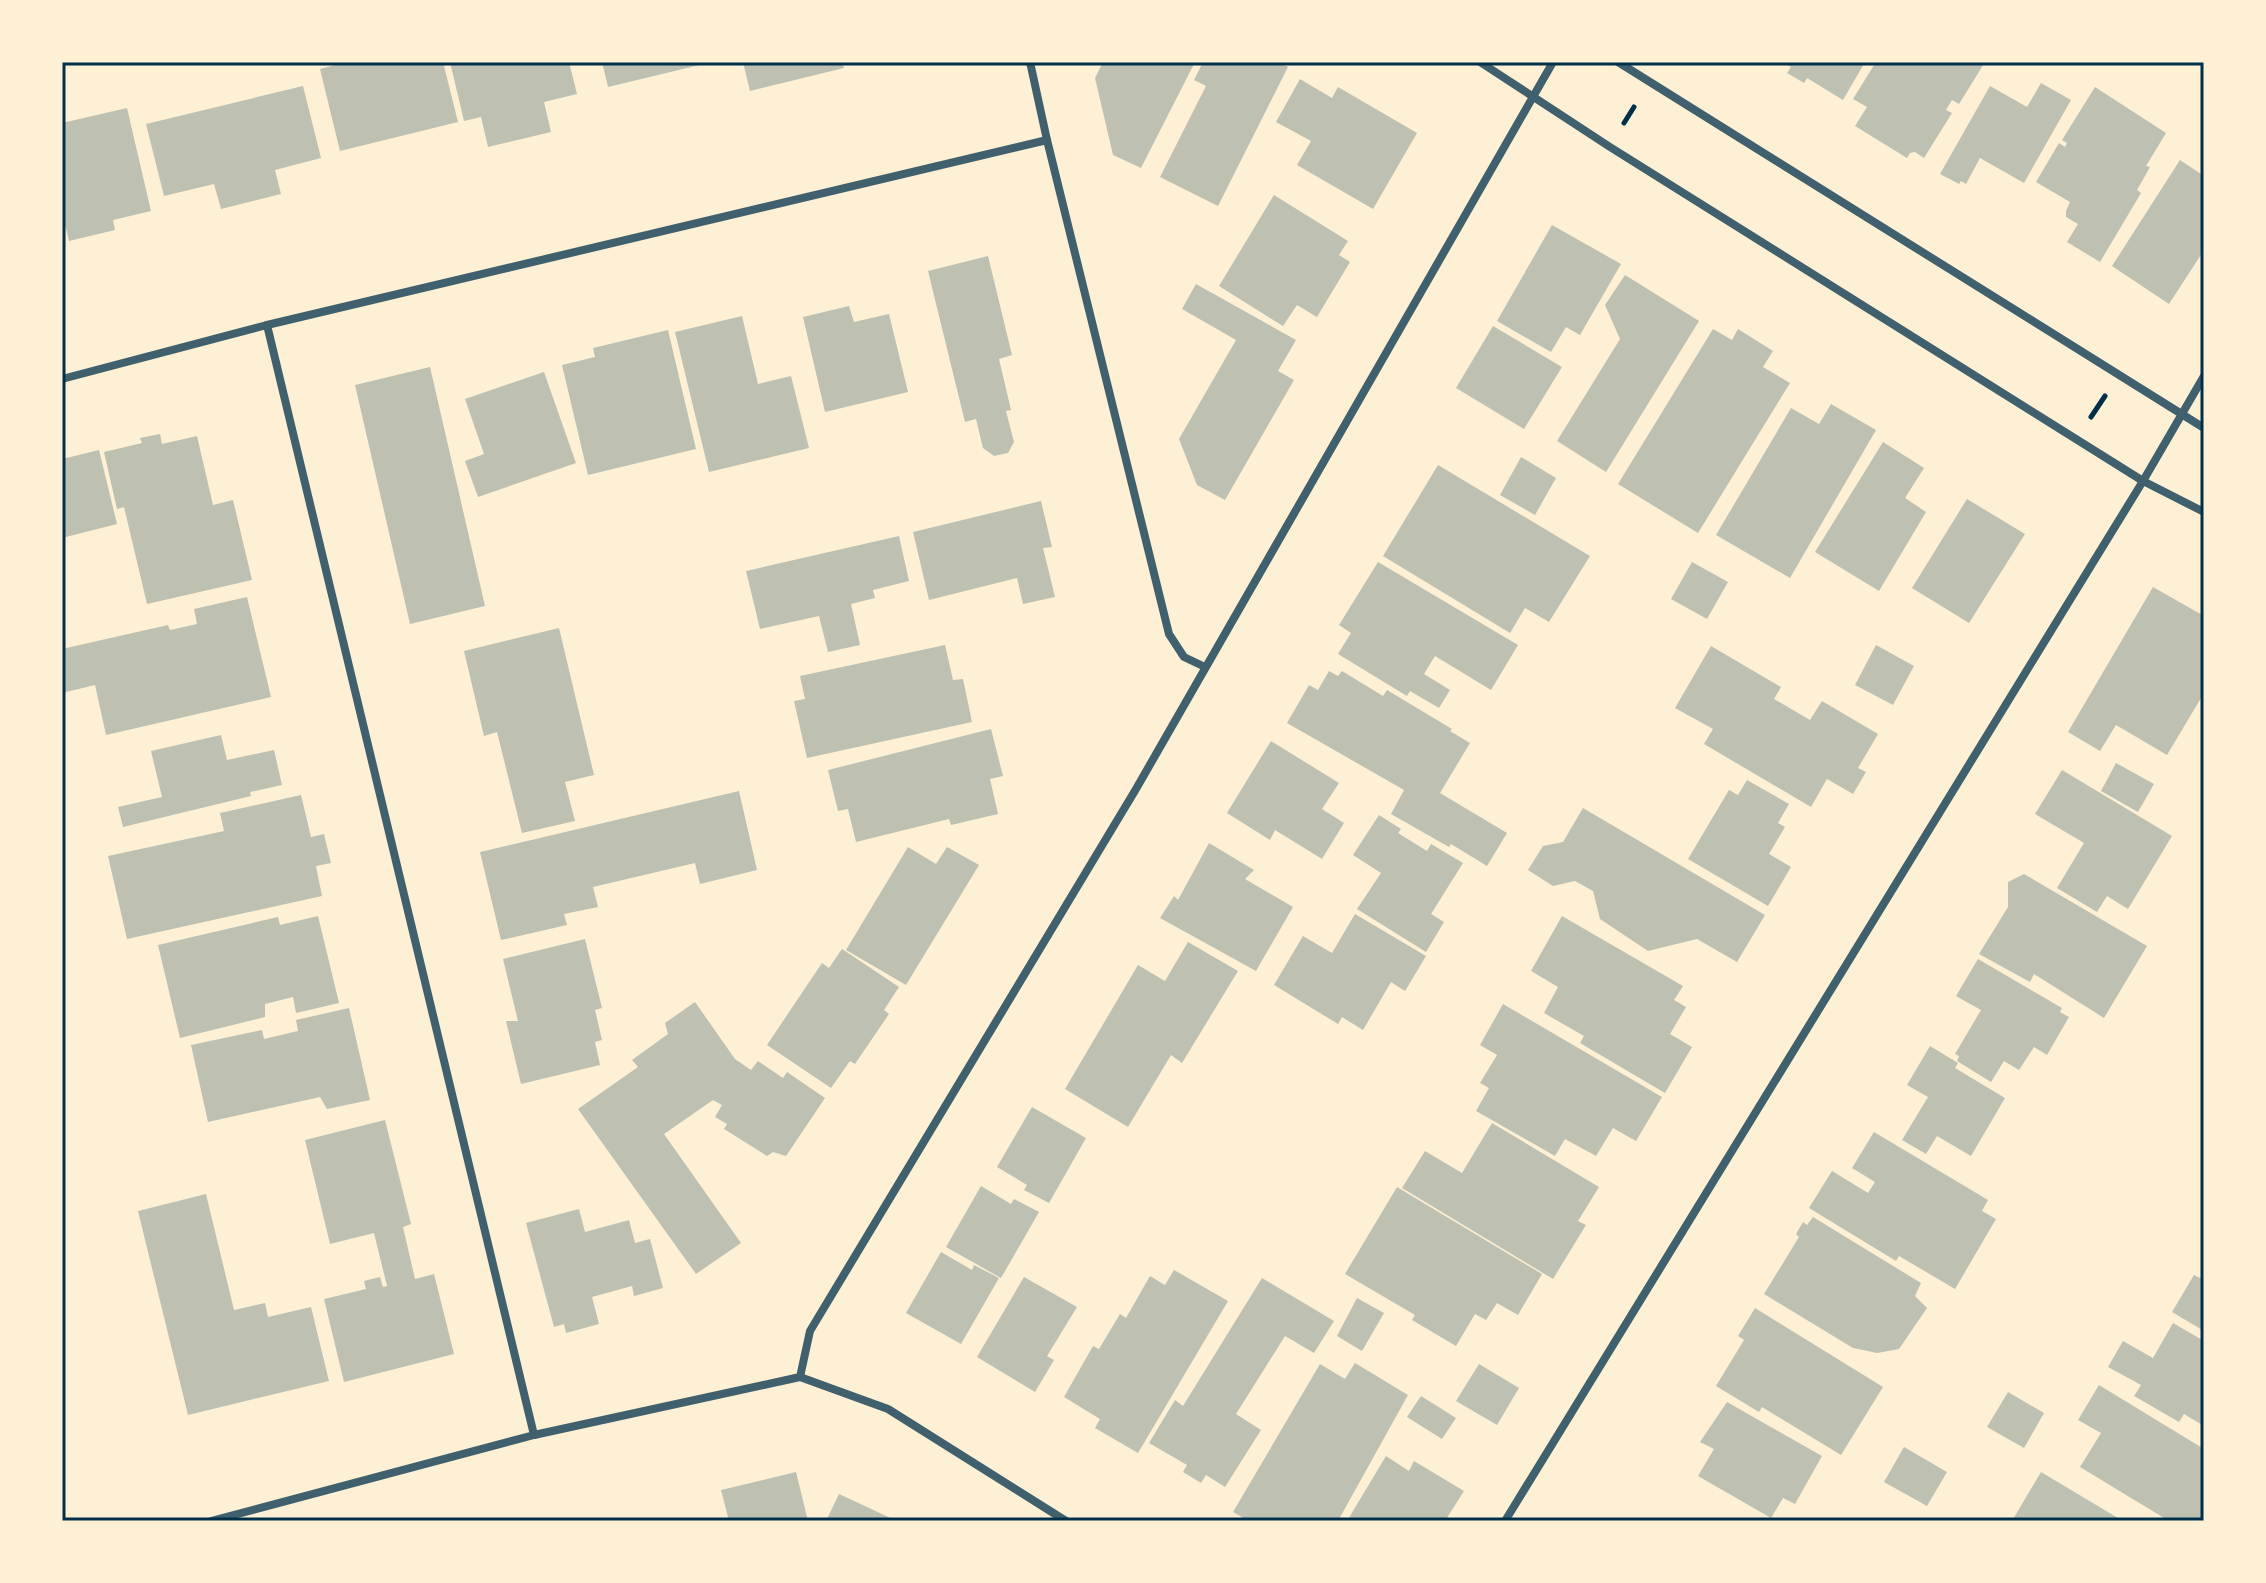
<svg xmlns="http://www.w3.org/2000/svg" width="2266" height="1583" viewBox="0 0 2266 1583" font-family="'Sofia Sans Condensed',sans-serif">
  <rect width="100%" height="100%" fill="#fdf0d5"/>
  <g fill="#bec0b2">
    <polygon points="347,62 443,62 458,122 340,151 320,69"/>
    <polygon points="450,62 569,62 577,94 544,102 551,132 488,147 481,117 464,121"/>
    <polygon points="602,62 708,62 708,63 608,87"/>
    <polygon points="743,62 842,62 844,68 750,91"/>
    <polygon points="1103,62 1195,62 1141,168 1113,155 1095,78"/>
    <polygon points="1203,62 1277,62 1288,67 1218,206 1160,177 1206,86 1194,80"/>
    <polygon points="1782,62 1865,62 1843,100 1807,78 1804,83 1787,73 1791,67"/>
    <polygon points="1876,62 1985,62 1959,104 1952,100 1946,110 1952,113 1924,158 1915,152 1910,153 1907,158 1855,126 1867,107 1853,99"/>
    <polygon points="1300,79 1332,98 1338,87 1417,133 1373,209 1297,165 1311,141 1276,122"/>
    <polygon points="2041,83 2071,100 2024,183 1980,158 1966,184 1961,181 1959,184 1940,174 1990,86 2027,107"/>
    <polygon points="303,86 321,158 275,170 281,194 221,209 214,184 164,196 146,124"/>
    <polygon points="2095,87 2166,133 2146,166 2150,167 2137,190 2141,193 2100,262 2067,242 2078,224 2066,217 2066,211 2070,202 2036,182 2059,143 2065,147 2067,143 2062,140"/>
    <polygon points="127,108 151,211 113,220 115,230 69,241 62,211 62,123"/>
    <polygon points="2180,160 2204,176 2204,250 2169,304 2112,266"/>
    <polygon points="1274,195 1348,241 1339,255 1350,262 1317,317 1297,305 1283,326 1219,286"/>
    <polygon points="1552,225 1621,264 1580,335 1566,327 1551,352 1497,321"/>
    <polygon points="988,256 1012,355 999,359 1011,410 1006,411 1014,442 1008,453 994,456 983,448 976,419 965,422 928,271"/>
    <polygon points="1625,275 1699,321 1606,472 1557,441 1620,339 1605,305"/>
    <polygon points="1196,284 1296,340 1278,371 1294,380 1225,500 1197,485 1179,439 1236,340 1182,309"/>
    <polygon points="849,306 854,322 889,314 908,392 825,412 803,317"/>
    <polygon points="742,316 758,384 791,376 809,448 709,472 675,332"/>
    <polygon points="1493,326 1562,367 1524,429 1456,388"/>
    <polygon points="1713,329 1732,340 1738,329 1773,351 1763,367 1790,383 1698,533 1618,484"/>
    <polygon points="668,330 696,449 588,475 562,365 595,357 593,348"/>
    <polygon points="430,367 485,606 410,624 355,385"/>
    <polygon points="544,372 576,463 478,497 465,461 484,454 465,399"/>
    <polygon points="1831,404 1876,430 1790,578 1716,535 1791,408 1819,424"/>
    <polygon points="160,434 162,444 197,436 213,505 233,500 252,580 147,604 124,507 117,509 104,452 142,443 140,438"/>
    <polygon points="1883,442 1924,468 1905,498 1926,512 1879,591 1815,552"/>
    <polygon points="99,450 117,524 62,538 62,459"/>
    <polygon points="1521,457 1556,478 1535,515 1500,495"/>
    <polygon points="1438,465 1590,556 1549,622 1525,608 1510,633 1383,556"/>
    <polygon points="1967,499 2025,534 1969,623 1912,588"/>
    <polygon points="1041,501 1052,547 1043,548 1055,597 1023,604 1017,578 929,600 913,532"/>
    <polygon points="899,536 909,581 873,590 875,598 851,604 860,645 828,652 819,616 760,629 746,571"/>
    <polygon points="1378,562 1518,645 1491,690 1435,656 1424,674 1450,690 1439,708 1410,691 1407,696 1338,654 1351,633 1339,625"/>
    <polygon points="1692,562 1728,582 1707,619 1671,599"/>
    <polygon points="2153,587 2204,616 2204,693 2167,755 2116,725 2100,751 2068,732"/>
    <polygon points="247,597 271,697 106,735 95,685 62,693 62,649 168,625 170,630 197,624 194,609"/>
    <polygon points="559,628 594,775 565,782 575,821 522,833 497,732 484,736 464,651"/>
    <polygon points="945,645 953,680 963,679 972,722 807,758 794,701 805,699 800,676"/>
    <polygon points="1876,645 1914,666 1893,705 1855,685"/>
    <polygon points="1711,646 1781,687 1774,699 1810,720 1822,701 1878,734 1858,768 1866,772 1853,794 1827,779 1811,807 1704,744 1713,729 1675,708"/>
    <polygon points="1329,671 1338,676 1342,671 1383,696 1387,690 1452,729 1450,731 1470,743 1440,793 1507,833 1487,866 1451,844 1449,847 1391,814 1404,790 1287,723 1309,685 1318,690"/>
    <polygon points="991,729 1003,776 990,779 998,814 951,825 949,819 856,842 848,809 838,811 828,770"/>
    <polygon points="221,735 227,760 274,750 282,785 250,792 251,796 123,827 118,807 162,797 151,751"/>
    <polygon points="1271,741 1339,783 1322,809 1344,823 1322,859 1275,830 1270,840 1227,813"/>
    <polygon points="2116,763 2154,784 2138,812 2101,791"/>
    <polygon points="2062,770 2172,836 2128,909 2107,896 2097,912 2057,888 2084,843 2035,814"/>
    <polygon points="1747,780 1789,804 1778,823 1785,827 1769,854 1791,867 1768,906 1688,859 1729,790 1738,795"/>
    <polygon points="739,791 757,870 700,884 695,863 593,887 598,907 564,914 567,925 501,940 480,852"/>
    <polygon points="301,795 311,837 324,834 331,863 316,866 322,896 127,939 108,856 224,831 220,813"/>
    <polygon points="1583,808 1765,915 1737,962 1697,939 1648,951 1600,919 1593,891 1575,881 1553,886 1528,870 1543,846 1563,842"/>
    <polygon points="1379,815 1401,829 1398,833 1427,851 1431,844 1463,863 1431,914 1444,922 1426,952 1357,909 1381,873 1353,855"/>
    <polygon points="1209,843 1254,870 1245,879 1293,907 1256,971 1160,918 1174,896 1178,900"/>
    <polygon points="908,847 936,864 947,847 979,865 906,985 846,950"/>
    <polygon points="2024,874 2147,946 2104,1018 2034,974 2030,982 1979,954 2008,907 2008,882"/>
    <polygon points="1355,914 1426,956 1405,991 1391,982 1363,1030 1342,1017 1338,1024 1274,985 1303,936 1332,953"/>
    <polygon points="318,916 339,1003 296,1013 293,997 265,1004 265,1017 180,1038 158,945 278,917 280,925"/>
    <polygon points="1562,916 1683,986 1674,1000 1686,1007 1670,1034 1692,1047 1665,1093 1580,1043 1584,1036 1544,1013 1558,987 1531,971"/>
    <polygon points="585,939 602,1008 595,1010 602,1040 595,1042 600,1065 521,1084 506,1021 518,1021 503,959"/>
    <polygon points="1188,942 1238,971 1182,1063 1171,1055 1128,1127 1065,1089 1138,965 1165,981"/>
    <polygon points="842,949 899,987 884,1010 889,1014 855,1064 850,1061 831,1088 767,1045 822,963 829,968"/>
    <polygon points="1978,959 2062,1008 2060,1012 2069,1017 2047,1055 2034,1047 2019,1070 2004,1061 1991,1082 1957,1061 1959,1056 1955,1054 1981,1010 1956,996"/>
    <polygon points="695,1002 735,1059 751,1070 758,1061 783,1078 787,1072 825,1098 786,1156 773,1152 767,1156 724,1129 727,1124 715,1117 722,1105 713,1100 664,1134 741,1243 696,1274 578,1109 638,1067 632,1060 668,1034 665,1023"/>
    <polygon points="1503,1004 1662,1097 1636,1141 1613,1128 1596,1156 1565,1139 1555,1156 1476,1111 1489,1088 1480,1083 1497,1055 1480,1045"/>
    <polygon points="349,1008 370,1100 327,1109 320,1097 208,1122 191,1045 262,1030 264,1039 298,1031 296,1020"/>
    <polygon points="1930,1046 1958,1063 1955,1068 2005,1098 1971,1156 1937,1136 1926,1154 1902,1140 1928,1097 1907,1085"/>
    <polygon points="1032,1107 1086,1138 1049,1203 1024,1190 1027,1185 997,1167"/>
    <polygon points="385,1120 411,1224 403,1227 415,1279 434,1274 454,1354 344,1382 324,1299 366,1289 364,1281 380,1277 383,1287 387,1286 374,1233 330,1244 305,1140"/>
    <polygon points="1492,1123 1599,1187 1578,1221 1586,1225 1553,1279 1402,1188 1425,1151 1462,1173"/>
    <polygon points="1874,1132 1988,1200 1982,1211 1996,1219 1955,1289 1899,1256 1896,1261 1809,1208 1832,1171 1868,1193 1875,1182 1852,1168"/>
    <polygon points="981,1186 1011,1204 1014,1199 1039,1212 1001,1278 946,1247"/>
    <polygon points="1397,1187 1542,1274 1518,1315 1497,1303 1486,1320 1475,1314 1456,1346 1412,1320 1415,1315 1345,1274"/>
    <polygon points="206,1194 234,1310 265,1303 268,1317 311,1307 329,1381 188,1415 138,1211"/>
    <polygon points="579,1209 585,1232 629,1220 635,1243 650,1239 663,1288 634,1296 632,1286 592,1297 599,1324 566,1333 564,1324 554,1327 526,1223"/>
    <polygon points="1813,1217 1921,1283 1915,1296 1927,1308 1899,1349 1877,1353 1853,1348 1764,1294 1799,1237 1796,1234 1803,1222 1807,1225"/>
    <polygon points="941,1252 972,1270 974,1265 999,1278 961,1344 906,1313"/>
    <polygon points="1174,1270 1228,1301 1138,1453 1095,1428 1100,1419 1064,1397 1093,1346 1099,1349 1120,1314 1126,1318 1150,1276 1165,1285"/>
    <polygon points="2204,1272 2204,1331 2172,1312 2194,1275 2200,1278"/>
    <polygon points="1024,1277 1077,1307 1047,1356 1054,1360 1035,1392 977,1357"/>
    <polygon points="1262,1278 1334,1321 1314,1353 1285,1336 1236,1414 1261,1430 1225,1487 1206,1475 1201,1483 1183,1472 1187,1465 1149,1443 1175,1400 1183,1406"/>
    <polygon points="1357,1298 1384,1313 1362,1351 1337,1336"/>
    <polygon points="1755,1308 1883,1387 1841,1455 1762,1407 1759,1412 1716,1386 1744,1340 1738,1336"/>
    <polygon points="2173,1323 2204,1341 2204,1426 2184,1414 2179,1422 2134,1396 2141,1385 2108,1367 2123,1341 2153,1358"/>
    <polygon points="1355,1363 1408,1395 1338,1521 1249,1521 1233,1512 1320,1364 1345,1379"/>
    <polygon points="1479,1364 1519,1388 1497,1425 1456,1401"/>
    <polygon points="2099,1385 2204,1449 2204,1521 2169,1521 2080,1467 2101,1433 2078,1420"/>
    <polygon points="2008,1392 2044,1413 2024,1448 1987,1427"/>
    <polygon points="1421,1396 1456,1418 1442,1439 1407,1417"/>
    <polygon points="1727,1402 1822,1456 1795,1504 1783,1498 1771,1518 1698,1476 1714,1449 1700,1442"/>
    <polygon points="1904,1447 1947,1472 1927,1506 1884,1482"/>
    <polygon points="1386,1456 1409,1471 1414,1461 1464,1491 1445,1521 1347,1521"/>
    <polygon points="796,1472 808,1521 729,1521 721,1490"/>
    <polygon points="2041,1472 2123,1521 2012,1521"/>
    <polygon points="839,1494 897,1521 826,1521"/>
  </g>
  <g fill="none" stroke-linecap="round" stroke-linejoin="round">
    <g stroke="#003049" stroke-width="5">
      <polyline points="1624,123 1634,107"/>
      <polyline points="2091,417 2105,396"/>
    </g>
    <g stroke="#3f606c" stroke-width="8">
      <polyline points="1030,62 1047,140 1169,634 1184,657 1205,667"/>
      <polyline points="1480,62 1610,147 2143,481 2204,512"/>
      <polyline points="1618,62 2204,428"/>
      <polyline points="267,325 534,1435"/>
      <polyline points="62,379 267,325 1047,140"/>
      <polyline points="800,1377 888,1409 1066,1521"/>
      <polyline points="211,1521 534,1435 800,1377 810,1331 1136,789 1553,62"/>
      <polyline points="1505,1521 2143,481 2204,376"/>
    </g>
  </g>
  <rect width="2266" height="1583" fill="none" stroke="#fdf0d5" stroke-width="128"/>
  <rect x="64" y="64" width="2138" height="1455" fill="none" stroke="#003049" stroke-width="3"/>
</svg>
